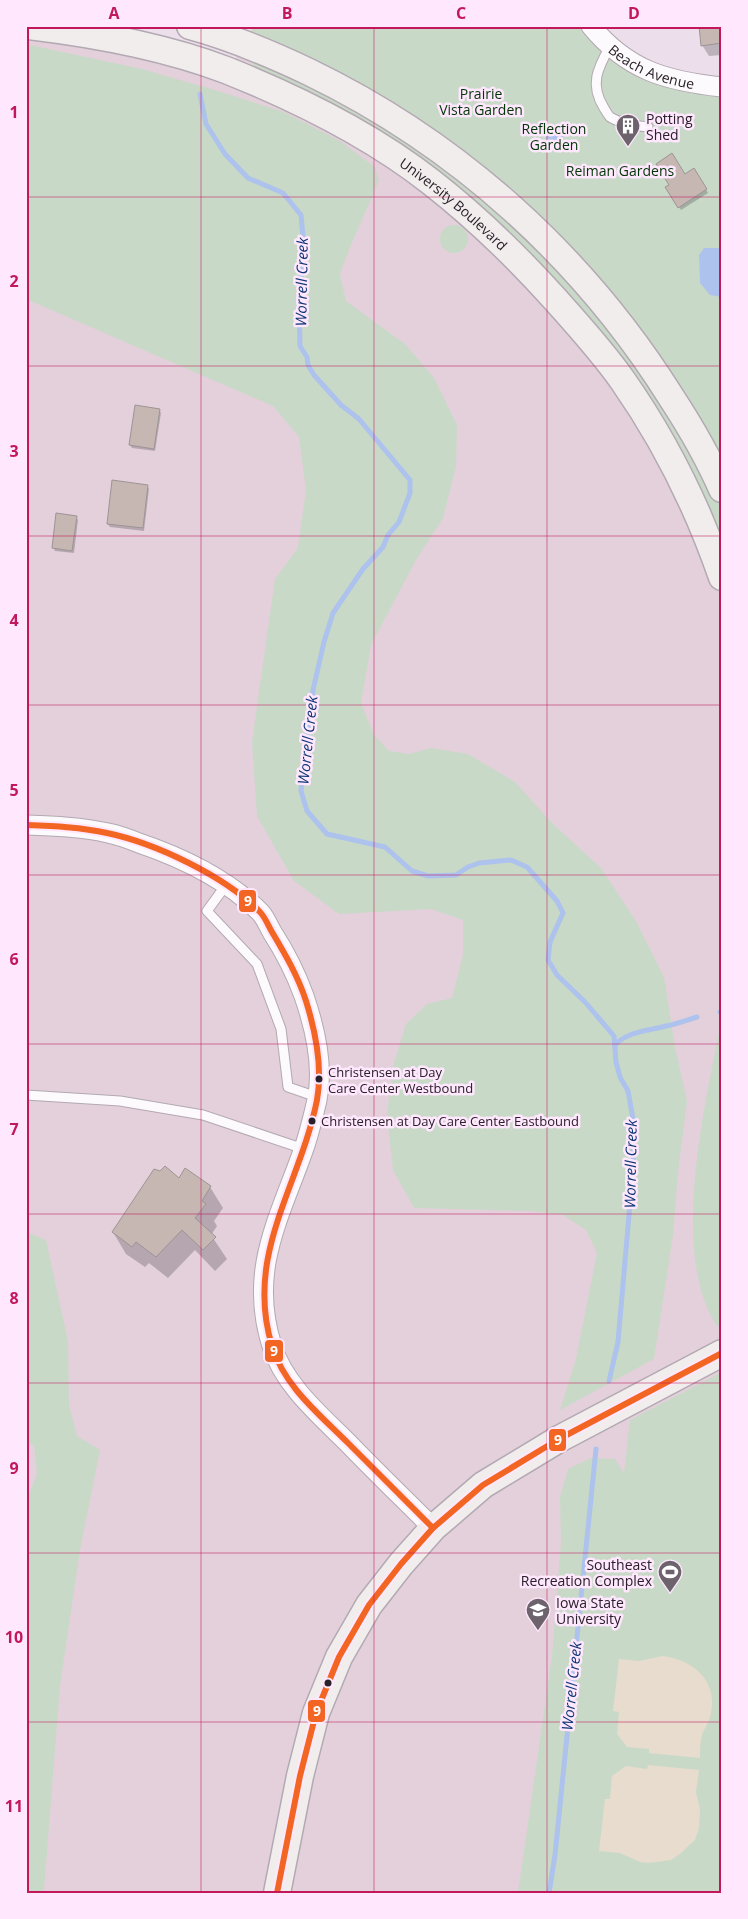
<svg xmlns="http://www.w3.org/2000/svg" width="748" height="1919" viewBox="0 0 748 1919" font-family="'Open Sans',sans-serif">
  <rect width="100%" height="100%" fill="#ecdfeb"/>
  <polygon fill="#e3d0db" points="26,26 226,70 246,44 253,26 614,49 722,87 722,1893 26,1893"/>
  <g fill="#c9d9c8">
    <polygon points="253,26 591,26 614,49 722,87 722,489 683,416 498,196 246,44"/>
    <polygon points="30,45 142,69 218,91 284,112 340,141 375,167 379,181 351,245 340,274 346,301 405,344 434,378 457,425 456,467 443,518 416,560 371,645 361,703 374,735 389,751 409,754 431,748 468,754 515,782 552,823 601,868 636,921 664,977 675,1047 687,1101 678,1172 673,1235 654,1359 560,1410 576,1359 597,1253 586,1230 563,1215 532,1211 414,1208 393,1170 387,1114 393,1066 406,1024 427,1004 452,998 463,955 463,920 431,909 339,914 294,881 257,816 252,742 275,579 298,548 306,490 299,437 273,406 26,299 26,50"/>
    <polygon points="251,57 384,123 521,226 614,329 711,486 722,511 722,547 629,371 582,309 513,236 256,68 249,61"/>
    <circle cx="454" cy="239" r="14"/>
    <path d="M 721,1023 L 722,1324 L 717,1326 C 669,1254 705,1104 721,1023 Z"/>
    <polygon points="26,1232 46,1240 68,1341 69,1405 77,1436 100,1450 80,1550 60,1686 44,1890 40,1893 26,1893 26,1501 37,1474 34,1445 26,1444"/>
    <polygon points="722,1372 722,1893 518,1893 552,1656 561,1543 560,1497 568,1469 591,1458 615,1459 624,1473 630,1420"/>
  </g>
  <g fill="#e7dccd">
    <path d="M 662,1656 C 692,1659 718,1680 711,1713 C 710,1721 705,1727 702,1735 C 700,1742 700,1751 700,1758 L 649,1753 L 649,1749 L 627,1747 L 617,1734 L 619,1712 L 613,1711 L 619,1659 L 640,1661 Z"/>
    <polygon points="648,1765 699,1770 696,1792 700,1809 699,1828 695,1840 680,1854 671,1860 649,1863 640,1862 620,1853 599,1851 605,1799 610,1799 612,1776 626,1766 647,1769"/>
  </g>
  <g fill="#adc2ec">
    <path d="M 549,125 L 561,129 L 565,136 L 555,141 L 556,144 L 551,146 C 545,140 544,132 549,125 Z"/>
    <polygon points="704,248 722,248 722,297 710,295 700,283 699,255"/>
  </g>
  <g fill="#0003">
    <polygon points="699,26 722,26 722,55 709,56 702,45"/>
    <polygon points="694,169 708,193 681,210 667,187"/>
    <polygon points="159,410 161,413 155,451 132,448 130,445"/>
    <polygon points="147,486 149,489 144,531 110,527 108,524"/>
    <polygon points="76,517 78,520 74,553 55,551 53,547"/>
    <polygon points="180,1180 210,1187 223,1208 214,1221 217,1226 211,1235 227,1259 215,1271 195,1250 168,1278 149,1263 145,1267 126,1254 113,1232"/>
  </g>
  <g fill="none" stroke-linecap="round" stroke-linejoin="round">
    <g stroke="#adc2ec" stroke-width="5">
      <polyline points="200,94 206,124 225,154 248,178 283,193 301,215 304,248 299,299 300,346 307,357 308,365 314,375 341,405 359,419 410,480 410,493 399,522 388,535 383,547 363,569 333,613 324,642 313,690 301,791 307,811 327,834 385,847 412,871 428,876 456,875 468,867 479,863 511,860 527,867 557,901 563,913 550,942 548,960 557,975 585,1002 614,1036 616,1062 620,1077 628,1091 633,1119 633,1169 618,1342 609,1381"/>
      <polyline points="720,1012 722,1011"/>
      <path d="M 615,1045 C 628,1031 648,1031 666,1026 C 677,1024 687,1020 697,1017"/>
      <polyline points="549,1893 555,1855 596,1449"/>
    </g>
  </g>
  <g fill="#c6b7b2" stroke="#9d9496">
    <polygon points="699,26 722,26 722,43 701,46"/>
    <polygon points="672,153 685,174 694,168 707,189 678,208 665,187 669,185 656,164"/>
    <polygon points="135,405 160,409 154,449 129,445"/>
    <polygon points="112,480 148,485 143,528 107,524"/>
    <polygon points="56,513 77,516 72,551 52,548"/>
    <polygon points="165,1166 179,1178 185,1168 211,1186 202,1201 206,1204 195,1218 216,1237 203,1250 182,1230 156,1257 136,1242 132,1247 112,1232 154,1169 160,1171"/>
  </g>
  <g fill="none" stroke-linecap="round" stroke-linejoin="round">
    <defs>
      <g id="lane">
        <path d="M 610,46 C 598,68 589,84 604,108 C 606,111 608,115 610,117 C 621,124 636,126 648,127"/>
        <polyline points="226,885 207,911 257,964 281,1029 288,1087 317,1097"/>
        <polyline points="26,1095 120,1101 203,1115 304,1149"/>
      </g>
      <g id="street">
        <path id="s1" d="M 591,26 C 628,71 667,81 722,87"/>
        <path d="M 26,825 C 53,826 81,827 108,833 C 118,835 129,839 139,843 C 183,858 227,879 260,912 C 265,917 268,925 272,932 C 285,952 296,974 304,996 C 315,1028 324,1067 317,1100 C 313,1117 309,1135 303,1151 C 279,1219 248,1271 272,1346 C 284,1385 320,1415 348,1443 C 376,1472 405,1500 433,1528"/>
      </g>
      <g id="secondary">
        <path id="s2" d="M 29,26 C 96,34 163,46 226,70 C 296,98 371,135 431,182 C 476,217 516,256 554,298 C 578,325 602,351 623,381 C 665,441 698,508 722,577"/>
        <path d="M 190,26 C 231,37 271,54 309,72 C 458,144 583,257 671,397 C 690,426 708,457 722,489"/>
        <polyline points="277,1893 300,1776 316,1713 339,1657 369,1605 401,1564 433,1528 483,1485 559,1439 722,1353"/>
      </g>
    </defs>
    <use href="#lane" stroke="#b3a9b2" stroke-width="11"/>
    <use href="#street" stroke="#b3a9b2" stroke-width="21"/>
    <use href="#secondary" stroke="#b3a9b2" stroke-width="29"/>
    <use href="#lane" stroke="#fcfafc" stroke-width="9"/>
    <use href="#street" stroke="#fcfafc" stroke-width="19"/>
    <use href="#secondary" stroke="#f1eded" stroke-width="26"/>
    <defs>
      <g id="bus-1">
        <path d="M 26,825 C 53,826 81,827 107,833 C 155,843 225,876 260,912 C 265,917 268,925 272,932 C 285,954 298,976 306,1001 C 316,1033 323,1067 317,1100 C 300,1186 244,1254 272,1346 C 284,1386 319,1414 348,1443 C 376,1471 405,1500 433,1528"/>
        <polyline points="277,1893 300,1776 316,1713 339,1657 369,1605 401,1564 433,1528 483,1485 559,1439 722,1353"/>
      </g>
    </defs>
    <use href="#bus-1" stroke="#ffe7fd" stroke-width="10"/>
    <use href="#bus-1" stroke="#f26522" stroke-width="6"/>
  </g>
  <path fill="none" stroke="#c2185b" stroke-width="1" stroke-opacity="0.55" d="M 201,26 L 201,1893M 374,26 L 374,1893M 547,26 L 547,1893M 26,197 L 722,197M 26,366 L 722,366M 26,536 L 722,536M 26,705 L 722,705M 26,875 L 722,875M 26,1044 L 722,1044M 26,1214 L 722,1214M 26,1383 L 722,1383M 26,1553 L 722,1553M 26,1722 L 722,1722"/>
  <defs>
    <symbol id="building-pin" viewBox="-11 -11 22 30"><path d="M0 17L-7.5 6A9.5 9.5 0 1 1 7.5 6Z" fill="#6d636d" stroke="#ffe7fd"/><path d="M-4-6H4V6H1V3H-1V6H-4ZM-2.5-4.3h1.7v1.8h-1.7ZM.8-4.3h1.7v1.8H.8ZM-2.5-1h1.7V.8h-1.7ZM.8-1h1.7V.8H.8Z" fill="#fff"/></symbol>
    <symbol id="stadium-pin" viewBox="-11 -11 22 30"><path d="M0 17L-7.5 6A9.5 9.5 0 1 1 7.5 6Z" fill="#6d636d" stroke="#ffe7fd"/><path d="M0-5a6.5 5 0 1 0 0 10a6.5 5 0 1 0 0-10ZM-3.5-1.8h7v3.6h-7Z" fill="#fff"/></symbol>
    <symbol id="university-pin" viewBox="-11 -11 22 30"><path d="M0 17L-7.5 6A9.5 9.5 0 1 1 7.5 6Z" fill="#6d636d" stroke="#ffe7fd"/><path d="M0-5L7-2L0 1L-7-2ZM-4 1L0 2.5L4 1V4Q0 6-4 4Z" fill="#fff"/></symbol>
  </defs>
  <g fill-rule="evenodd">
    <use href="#building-pin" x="614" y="112" width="28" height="38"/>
    <use href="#stadium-pin" x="656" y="1558" width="28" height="38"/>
    <use href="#university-pin" x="524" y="1596" width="28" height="38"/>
  </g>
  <g fill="#292029" stroke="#ffe7fd" stroke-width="2">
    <circle cx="319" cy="1079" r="4.5"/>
    <circle cx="312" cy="1121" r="4.5"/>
    <circle cx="328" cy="1683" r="4.5"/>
  </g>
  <g text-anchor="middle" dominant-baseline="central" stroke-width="5" stroke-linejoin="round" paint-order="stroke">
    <g font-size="13" fill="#292029" stroke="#ffe7fd" text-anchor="start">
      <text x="328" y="1072">Christensen at Day<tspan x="328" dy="16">Care Center Westbound</tspan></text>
      <text x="321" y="1121">Christensen at Day Care Center Eastbound</text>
    </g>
    <g font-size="14" fill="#292029" stroke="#ffe7fd">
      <text stroke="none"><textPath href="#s1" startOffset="75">Beach Avenue</textPath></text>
      <text stroke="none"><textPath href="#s2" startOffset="468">University Boulevard</textPath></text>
    </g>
    <g font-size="14" fill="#003605" stroke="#ffe7fd">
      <text x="481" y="93">Prairie<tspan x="481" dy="16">Vista Garden</tspan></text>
      <text x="554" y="128">Reflection<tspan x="554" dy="16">Garden</tspan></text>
      <text x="620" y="170">Reiman Gardens</text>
    </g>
    <g font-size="14" fill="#292029" stroke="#ffe7fd" text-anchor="start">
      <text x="646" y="118">Potting<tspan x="646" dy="16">Shed</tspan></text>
      <text x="652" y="1564" text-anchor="end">Southeast<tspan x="652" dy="16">Recreation Complex</tspan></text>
      <text x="556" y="1602">Iowa State<tspan x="556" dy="16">University</tspan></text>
    </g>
    <g font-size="15" font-style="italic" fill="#0e3676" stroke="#ffe7fd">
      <text transform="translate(301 282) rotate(-89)">Worrell Creek</text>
      <text transform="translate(307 740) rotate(-84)">Worrell Creek</text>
      <text transform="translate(630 1164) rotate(-89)">Worrell Creek</text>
      <text transform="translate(571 1686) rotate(-84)">Worrell Creek</text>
    </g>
  </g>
  <g stroke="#ffe7fd" stroke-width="2">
    <rect x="238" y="889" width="19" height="24" rx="5" fill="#f26522"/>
    <rect x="264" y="1339" width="20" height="24" rx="5" fill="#f26522"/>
    <rect x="548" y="1428" width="19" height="24" rx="5" fill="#f26522"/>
    <rect x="307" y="1699" width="19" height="24" rx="5" fill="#f26522"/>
  </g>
  <g font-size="14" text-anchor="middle" font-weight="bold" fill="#fff">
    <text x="248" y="906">9</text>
    <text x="274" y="1356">9</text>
    <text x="558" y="1445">9</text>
    <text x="317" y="1716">9</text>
  </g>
  <rect width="748" height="1919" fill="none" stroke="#ffe7fd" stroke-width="55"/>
  <rect x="28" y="28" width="692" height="1864" fill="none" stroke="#c2185b" stroke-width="2"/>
  <g font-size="16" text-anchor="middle" font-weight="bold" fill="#c2185b">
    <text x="114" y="19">A</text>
    <text x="287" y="19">B</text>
    <text x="461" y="19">C</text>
    <text x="634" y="19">D</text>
    <text x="14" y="118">1</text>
    <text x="14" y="287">2</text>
    <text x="14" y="457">3</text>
    <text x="14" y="626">4</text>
    <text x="14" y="796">5</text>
    <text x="14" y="965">6</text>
    <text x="14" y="1135">7</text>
    <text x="14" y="1304">8</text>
    <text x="14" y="1474">9</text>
    <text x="14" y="1643">10</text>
    <text x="14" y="1812">11</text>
  </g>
</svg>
